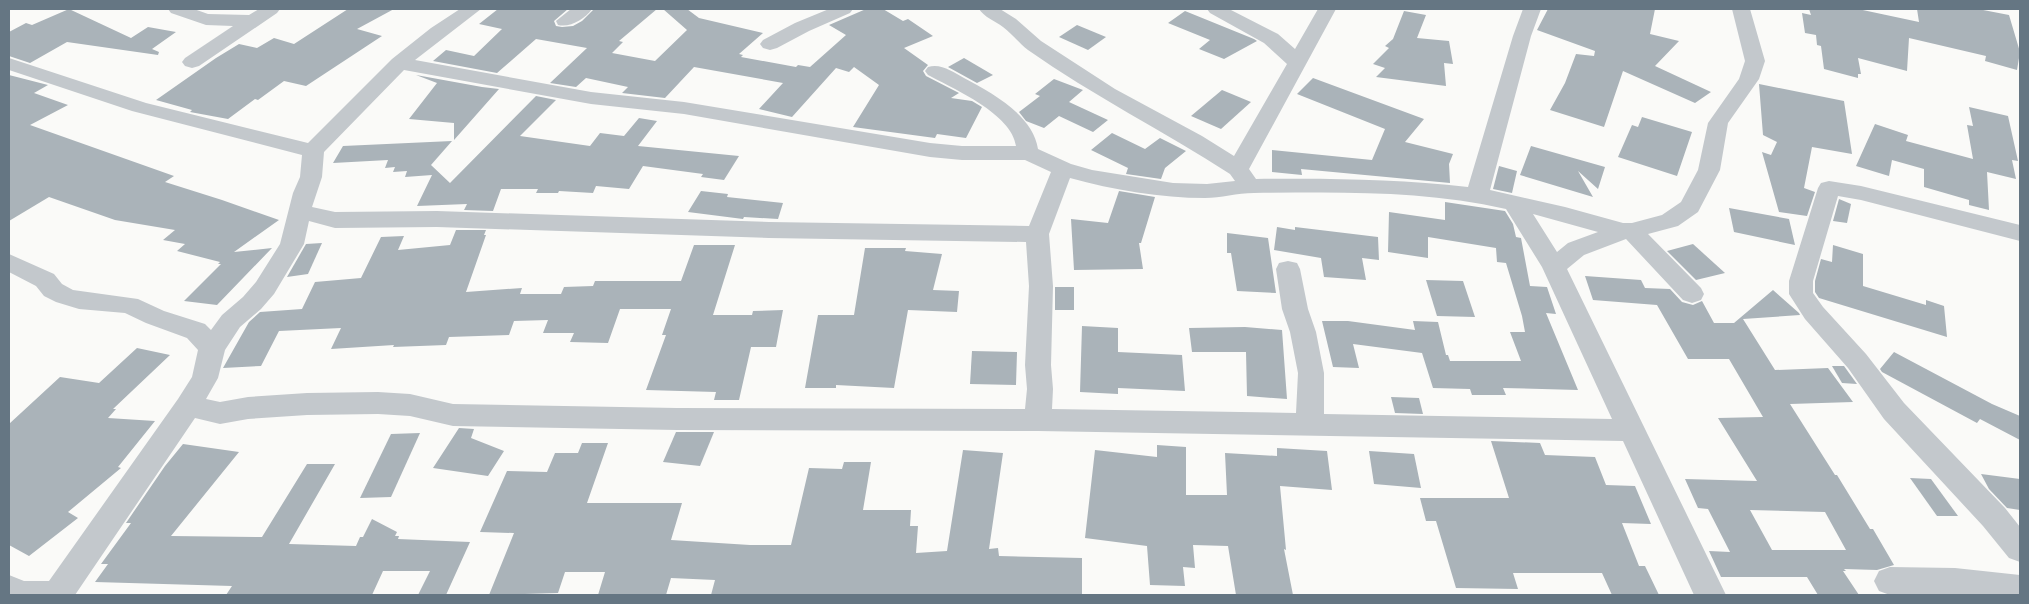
<svg xmlns="http://www.w3.org/2000/svg" width="2029" height="604" viewBox="0 0 2029 604" font-family="'Titillium Web',sans-serif">
  <rect width="100%" height="100%" fill="#fafaf8"/>
  <g fill="#aab3b9" fill-rule="evenodd">
    <polygon points="69,9 131,38 148,27 176,32 152,49 159,52 158,55 67,42 30,63 9,56 9,32 26,23 32,25"/>
    <polygon points="348,9 394,9 357,29 382,36 306,86 284,81 258,100 255,99 228,119 190,112 192,110 156,100 216,58 239,44 257,48 274,38 294,44"/>
    <polygon points="498,9 568,9 554,21 556,26 562,27 573,26 582,21 594,9 657,9 619,41 623,42 612,53 655,61 687,30 663,9 687,9 699,18 763,33 739,54 743,55 741,57 796,67 798,65 810,67 846,35 829,25 866,9 883,9 903,21 908,19 933,36 904,48 928,65 923,71 926,76 959,93 951,98 972,101 982,107 966,138 937,134 935,138 853,127 879,85 854,67 849,72 836,68 792,117 759,109 783,83 694,67 665,98 622,93 628,87 586,78 576,87 550,83 587,48 536,39 497,73 433,61 446,50 474,56 502,29 479,24"/>
    <polygon points="1548,9 1655,9 1650,34 1679,41 1655,66 1711,92 1695,103 1623,71 1604,127 1550,110 1565,83 1576,54 1594,56 1595,51 1537,30"/>
    <polygon points="1809,9 1858,9 1919,22 1917,9 1978,9 2009,15 2020,52 2017,70 1985,61 1986,56 1909,38 1907,71 1858,58 1861,74 1858,74 1858,78 1824,69 1821,46 1817,45 1816,35 1805,33 1802,13 1811,15"/>
    <polygon points="1185,11 1254,39 1257,41 1224,59 1199,49 1210,40 1168,23"/>
    <polygon points="1404,11 1426,15 1417,38 1449,41 1453,64 1444,63 1446,86 1376,77 1385,68 1373,64 1389,48 1385,46 1393,39"/>
    <polygon points="1077,25 1106,37 1088,50 1059,37"/>
    <polygon points="964,58 993,75 977,83 948,67"/>
    <polygon points="9,75 48,85 34,93 68,105 30,125 174,176 165,182 222,200 279,220 234,252 272,248 217,305 184,301 221,264 218,264 220,262 177,251 185,244 163,240 175,230 115,220 49,197 9,221"/>
    <polygon points="416,75 482,87 499,89 454,140 454,123 409,119 437,83"/>
    <polygon points="1313,78 1424,119 1405,142 1453,154 1449,164 1450,183 1301,169 1302,175 1272,172 1272,150 1372,160 1385,129 1297,94"/>
    <polygon points="1054,79 1083,90 1069,102 1108,120 1093,132 1059,116 1044,128 1026,121 1019,112 1040,96 1035,94"/>
    <polygon points="1759,84 1844,101 1852,154 1812,147 1804,188 1815,192 1807,216 1779,212 1762,152 1771,155 1777,142 1763,135"/>
    <polygon points="1222,90 1251,102 1221,129 1191,116"/>
    <polygon points="536,96 556,100 520,136 590,146 600,133 624,136 639,118 657,121 638,146 739,156 724,180 701,177 703,174 643,166 629,189 596,186 593,193 559,191 558,193 536,193 538,189 501,189 493,211 464,210 467,204 417,206 432,175 405,177 407,171 393,172 395,167 385,168 388,160 333,163 343,146 452,141 431,165 450,183"/>
    <polygon points="1969,107 2008,116 2018,161 2012,160 2016,179 1987,172 1989,210 1969,205 1969,200 1924,187 1924,169 1892,160 1889,176 1856,166 1875,124 1908,135 1906,141 1973,159 1967,125 1973,126"/>
    <polygon points="1642,117 1692,132 1677,176 1618,157 1632,125 1638,127"/>
    <polygon points="1112,133 1145,149 1160,138 1186,151 1165,168 1161,179 1126,174 1128,168 1091,150"/>
    <polygon points="1531,146 1605,167 1598,189 1578,171 1593,197 1520,175"/>
    <polygon points="1499,166 1517,171 1512,193 1493,189"/>
    <polygon points="701,191 728,194 727,197 783,203 778,219 744,217 743,219 688,212"/>
    <polygon points="1119,191 1155,197 1141,243 1139,243 1143,269 1074,270 1071,219 1108,223"/>
    <polygon points="1839,199 1851,204 1847,223 1833,221"/>
    <polygon points="1445,202 1505,211 1513,224 1516,237 1521,238 1530,286 1547,287 1556,314 1546,313 1578,390 1503,388 1506,395 1472,395 1470,389 1433,388 1422,353 1353,344 1359,368 1333,367 1322,321 1348,321 1415,330 1413,321 1438,322 1446,355 1448,355 1450,361 1521,361 1510,332 1525,332 1522,316 1506,263 1497,262 1496,248 1428,237 1428,258 1388,252 1389,212 1445,220"/>
    <polygon points="1729,208 1789,219 1795,245 1734,232"/>
    <polygon points="1277,227 1295,230 1295,227 1378,237 1379,260 1362,258 1366,280 1324,277 1321,258 1274,250"/>
    <polygon points="456,230 486,230 484,235 486,235 466,292 522,288 520,294 561,294 564,287 593,286 595,281 681,281 694,245 735,245 713,315 752,315 753,311 783,310 776,347 751,347 739,400 714,400 716,392 646,390 666,335 662,335 671,309 620,309 608,343 570,342 574,333 543,333 548,320 514,321 509,335 449,337 446,345 393,347 394,345 331,349 341,328 279,331 261,366 223,368 249,322 260,312 302,309 315,282 361,278 381,237 404,236 398,250 450,245"/>
    <polygon points="1227,233 1268,238 1276,293 1237,291 1231,253 1227,253"/>
    <polygon points="322,243 308,274 287,277 306,244"/>
    <polygon points="1693,244 1725,273 1696,280 1667,251"/>
    <polygon points="1833,245 1863,254 1863,286 1926,305 1926,300 1944,306 1947,337 1819,298 1815,292 1815,281 1821,259 1832,262"/>
    <polygon points="865,248 906,248 905,251 942,254 933,290 959,291 957,312 908,310 894,388 836,385 836,388 805,388 818,315 854,315"/>
    <path d="M 1585,276 L 1641,280 L 1645,288 L 1670,289 L 1682,302 L 1693,305 L 1702,301 L 1714,323 L 1734,323 L 1773,290 L 1799,313 L 1800,315 L 1743,319 L 1775,370 L 1828,368 L 1853,402 L 1790,404 L 1835,475 L 1837,475 L 1870,529 L 1873,529 L 1894,565 L 1877,570 L 1844,569 L 1846,571 L 1843,571 L 1859,595 L 1818,595 L 1807,577 L 1721,577 L 1709,551 L 1730,552 L 1708,509 L 1698,508 L 1685,479 L 1757,481 L 1718,418 L 1763,417 L 1729,359 L 1688,359 L 1657,305 L 1593,300 ZM 1750,510 L 1825,512 L 1846,550 L 1772,550 Z"/>
    <polygon points="1426,280 1463,281 1475,317 1437,316"/>
    <rect x="1055" y="287" width="19" height="23"/>
    <polygon points="1082,326 1118,328 1118,352 1182,355 1185,391 1118,388 1118,394 1080,392"/>
    <polygon points="1245,327 1282,330 1287,399 1247,396 1246,352 1192,352 1189,328"/>
    <polygon points="137,348 170,355 113,409 116,409 108,418 155,421 118,467 121,468 68,512 78,518 29,556 9,545 9,424 60,377 99,383"/>
    <polygon points="972,351 1017,352 1016,385 970,384"/>
    <polygon points="1894,352 1992,404 2020,416 2020,440 1980,419 1977,423 1882,372 1880,369"/>
    <polygon points="1832,366 1844,366 1857,384 1842,383"/>
    <polygon points="1391,397 1419,398 1423,414 1395,413"/>
    <polygon points="459,428 474,429 471,438 504,451 488,476 433,468"/>
    <polygon points="676,432 714,432 700,466 663,462"/>
    <polygon points="420,433 391,497 360,498 391,434"/>
    <polygon points="1491,441 1540,443 1545,455 1595,457 1606,485 1635,486 1651,524 1622,523 1639,566 1645,566 1659,595 1612,595 1602,573 1513,573 1518,589 1456,588 1436,521 1426,521 1420,498 1509,498"/>
    <polygon points="582,443 608,443 587,503 682,503 671,540 750,545 791,545 809,468 842,469 844,462 871,462 863,510 911,510 910,526 918,526 916,553 947,551 963,450 1003,453 989,549 998,548 999,556 1082,558 1082,595 711,595 715,580 671,578 666,595 598,595 605,572 565,572 558,593 489,595 514,533 480,532 507,471 547,472 555,453 578,453"/>
    <polygon points="183,444 239,452 171,536 262,537 307,464 335,464 289,544 356,546 360,537 363,537 372,519 397,532 395,536 399,536 398,539 470,542 446,595 418,595 430,571 383,571 372,595 226,595 232,586 95,582 108,564 101,564 131,523 126,523 165,466"/>
    <polygon points="1157,445 1186,447 1186,495 1227,495 1225,453 1277,456 1277,448 1327,451 1332,490 1280,486 1286,550 1284,549 1293,595 1236,595 1228,546 1193,545 1195,568 1183,567 1185,586 1150,585 1147,546 1085,538 1095,450 1157,457"/>
    <polygon points="1369,451 1414,454 1421,488 1374,484"/>
    <polygon points="1981,474 2020,479 2020,510 2007,508 1989,489"/>
    <polygon points="1910,478 1931,479 1958,516 1937,516"/>
  </g>
  <g fill="none" stroke-linecap="round" stroke-linejoin="round">
    <g fill="#c3c8cc" fill-rule="evenodd">
      <polygon points="168,9 194,9 208,14 249,15 259,9 280,9 277,13 199,66 192,68 185,66 182,62 185,58 233,26 206,25 171,13"/>
      <path d="M 460,9 L 481,9 L 415,60 L 591,92 L 684,102 L 930,143 L 962,146 L 1016,146 C 1012,114 954,89 928,75 L 925,71 L 928,67 C 941,63 953,72 964,78 C 992,93 1033,115 1038,149 L 1071,164 L 1092,170 L 1173,183 L 1207,184 L 1235,181 L 1230,174 C 1164,131 1093,96 1028,50 C 1019,43 1012,34 1003,27 C 995,21 984,17 979,9 L 1000,9 L 1016,19 L 1041,41 L 1115,89 L 1202,136 L 1234,156 L 1287,64 L 1264,43 L 1210,13 L 1207,9 L 1229,9 L 1278,34 L 1295,49 L 1318,9 L 1336,9 L 1249,169 L 1256,179 C 1327,178 1397,179 1468,187 L 1513,36 L 1523,9 L 1541,9 L 1531,36 L 1490,190 L 1565,207 L 1623,223 L 1632,223 L 1662,215 L 1681,202 L 1698,170 L 1708,123 L 1739,79 L 1745,61 L 1732,9 L 1750,9 L 1765,61 L 1759,79 L 1728,123 L 1720,170 L 1698,212 L 1678,226 L 1648,234 L 1701,288 L 1704,294 L 1701,300 L 1692,303 L 1683,300 L 1626,239 L 1584,255 L 1567,269 L 1726,595 L 1694,595 L 1623,441 L 1038,431 L 677,430 L 453,426 L 410,416 L 378,414 L 307,415 L 248,419 L 220,424 L 195,418 L 75,595 L 9,595 L 9,575 L 24,581 L 49,581 L 178,399 L 192,377 L 198,350 L 187,338 L 146,323 L 125,313 L 79,309 L 56,302 L 44,296 L 36,286 L 9,272 L 9,254 L 54,274 L 62,284 L 73,290 L 138,299 L 164,311 L 205,324 L 211,330 L 222,315 L 243,297 L 256,282 L 280,244 L 293,193 L 300,177 L 302,155 L 132,111 L 9,70 L 9,58 L 146,103 L 308,143 L 392,59 L 431,28 ZM 404,70 L 591,104 L 684,114 L 930,157 L 962,160 L 1025,160 L 1051,172 L 1029,226 L 769,222 L 437,211 L 335,212 L 312,207 L 322,177 L 324,152 ZM 1070,178 C 1113,190 1161,198 1205,198 C 1221,198 1237,193 1254,193 C 1339,192 1423,190 1506,209 L 1542,267 L 1612,419 L 1324,414 L 1324,373 L 1316,332 L 1308,309 L 1300,269 L 1297,263 L 1288,261 L 1279,263 L 1276,269 L 1282,309 L 1290,332 L 1298,373 L 1296,413 L 1052,409 L 1053,389 L 1051,365 L 1053,286 L 1049,234 ZM 1533,214 L 1598,232 L 1568,243 L 1557,252 ZM 309,221 L 335,228 L 437,227 L 769,238 L 1026,242 L 1029,286 L 1025,365 L 1027,389 L 1025,409 L 677,408 L 453,404 L 410,394 L 378,392 L 307,393 L 248,397 L 220,402 L 206,399 L 218,378 L 225,350 L 240,327 L 261,309 L 274,294 L 304,244 Z"/>
      <path d="M 571,9 L 592,9 C 585,19 570,28 558,25 L 556,21 Z"/>
      <polygon points="829,9 853,9 850,13 809,31 777,48 770,50 763,48 760,44 763,40 795,23"/>
      <polygon points="1829,181 1861,186 2020,225 2020,241 1861,200 1838,196 1813,281 1813,293 1823,307 1866,354 1904,403 2005,508 2020,527 2020,562 2009,558 1983,526 1884,419 1848,368 1805,319 1789,294 1789,281 1818,188 1821,183"/>
      <polygon points="1890,567 1955,568 2020,575 2020,595 1890,595 1879,591 1874,581 1879,571"/>
    </g>
  </g>
  <rect width="2029" height="604" fill="none" stroke="#657683" stroke-width="20"/>
</svg>
